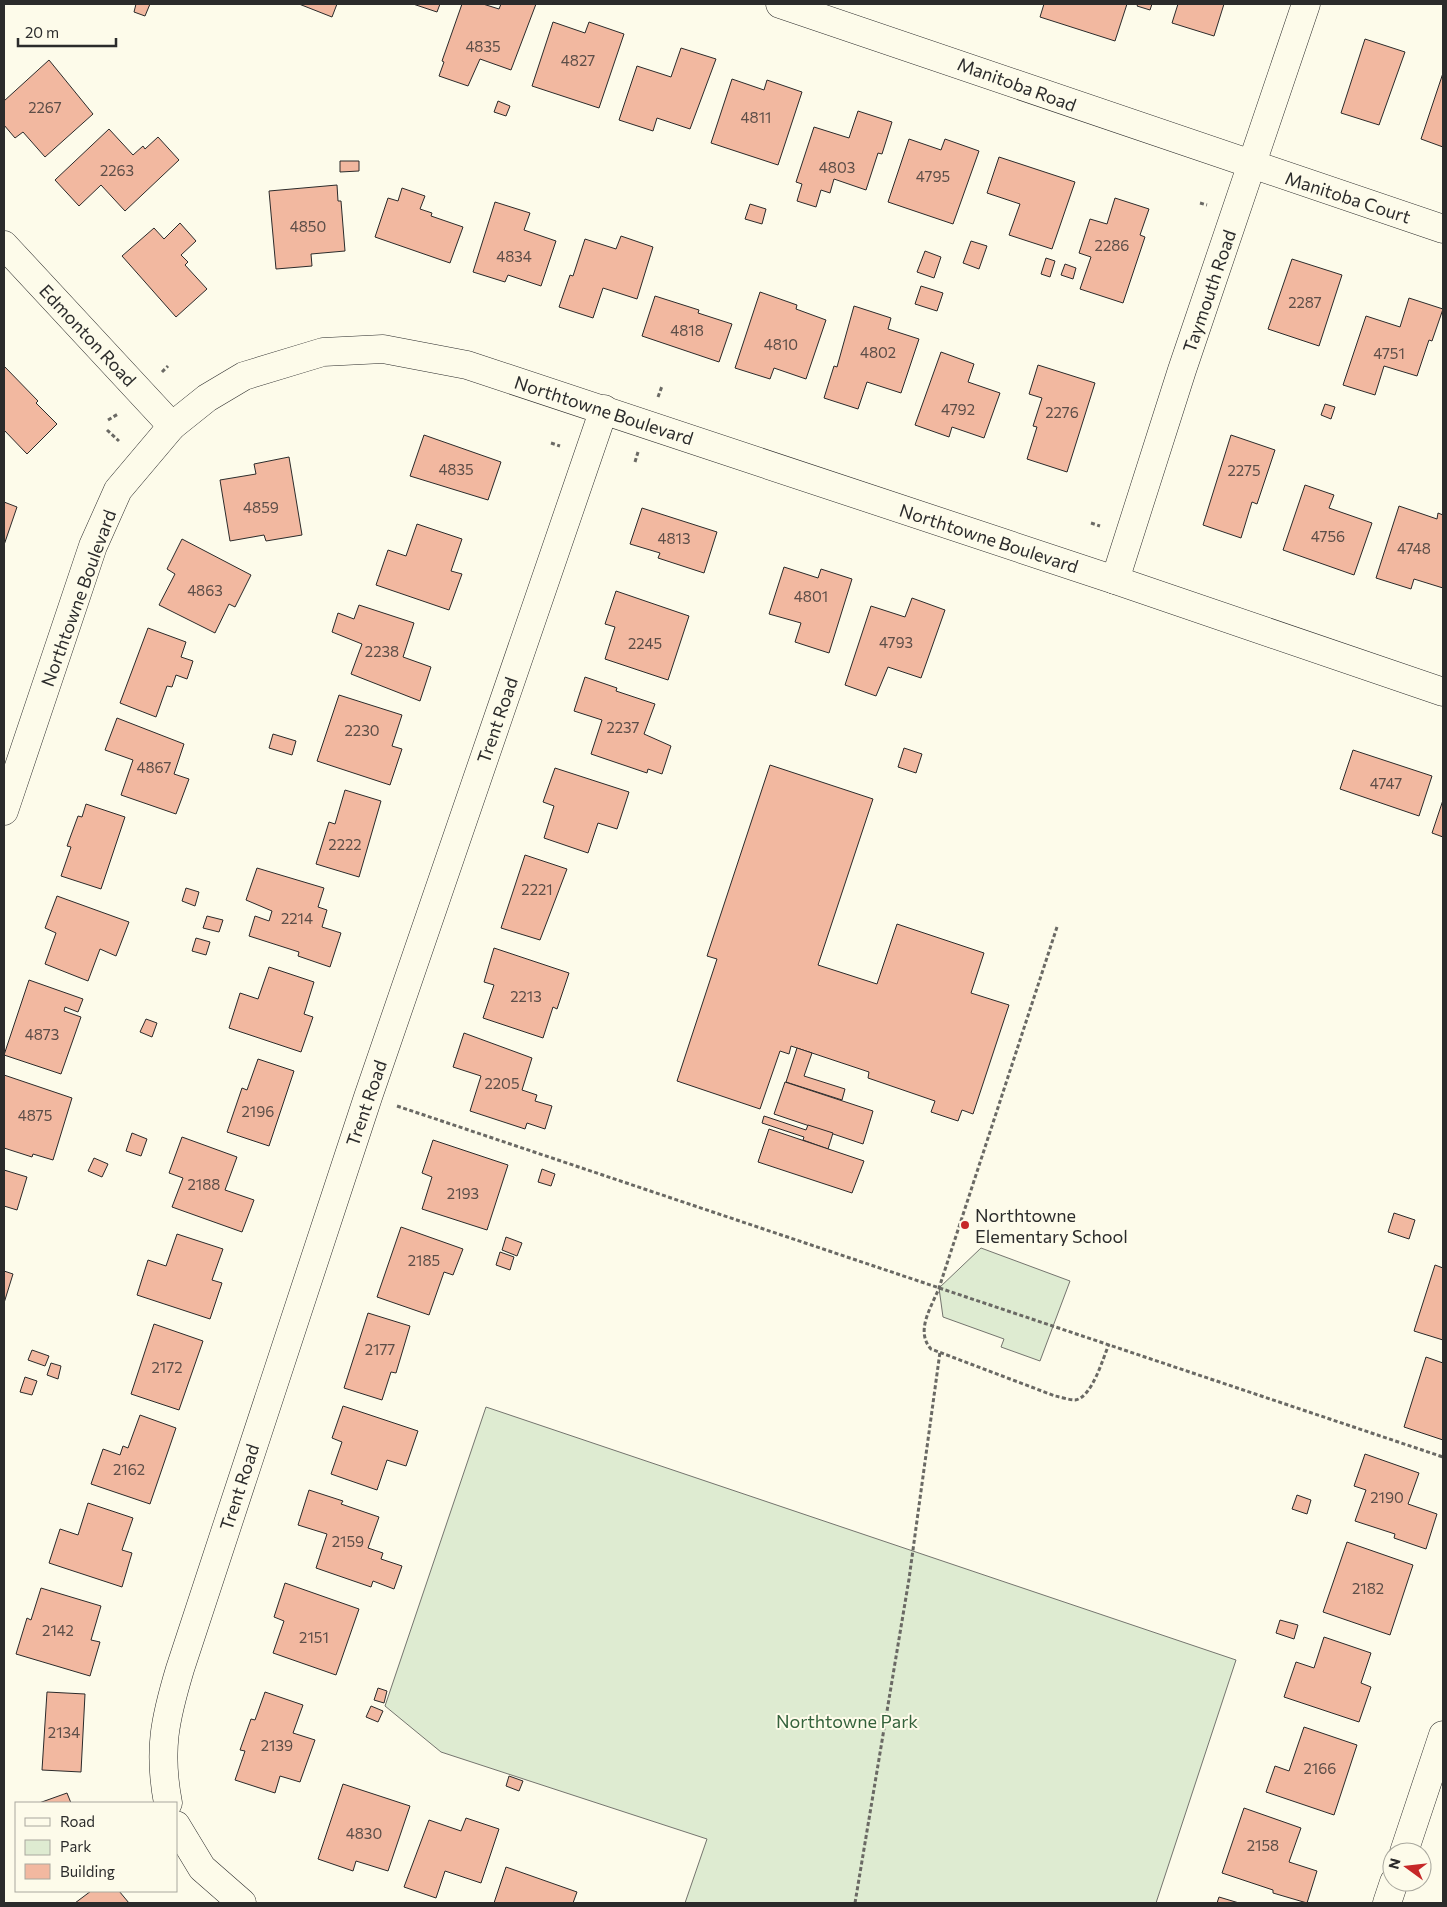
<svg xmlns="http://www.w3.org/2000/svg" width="1447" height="1907" viewBox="0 0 1447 1907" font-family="Commissioner,sans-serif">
  <rect width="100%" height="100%" fill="#fdfbea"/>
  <g fill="#deebd1" stroke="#74746e">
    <polygon points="981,1248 1070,1281 1040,1361 1001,1347 1004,1339 943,1317 939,1288"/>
    <polygon points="486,1407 1236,1660 1156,1903 685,1903 707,1839 441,1752 385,1706"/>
  </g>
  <g fill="#f2b8a0" stroke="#2b2b2b">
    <polygon points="136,4 150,4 145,16 134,12"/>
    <polygon points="299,4 337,4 332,17"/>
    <polygon points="413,4 440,4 437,12"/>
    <polygon points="462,4 483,4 499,9 501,4 536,4 511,70 480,59 468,86 439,76 444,62 442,61"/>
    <polygon points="1044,4 1127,4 1115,41 1040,17"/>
    <polygon points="1138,4 1152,4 1150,10 1137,6"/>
    <polygon points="1178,4 1224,4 1214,36 1172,23"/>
    <polygon points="553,22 585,33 589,22 624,34 599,108 532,86"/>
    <polygon points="1365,39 1405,52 1379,125 1341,113"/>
    <polygon points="681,48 716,59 690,129 657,118 653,131 619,120 637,66 671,77"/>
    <polygon points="49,60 93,114 45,157 23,132 15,138 4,125 4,101"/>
    <polygon points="1443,73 1443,147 1421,139"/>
    <polygon points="732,79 764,90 767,80 802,92 778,165 711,143"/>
    <polygon points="498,101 510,106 506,116 494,112"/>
    <polygon points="858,111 892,122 882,154 878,153 866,190 834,179 830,193 821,190 816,207 797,201 802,184 796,182 814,127 849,138"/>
    <polygon points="109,129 133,155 143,146 145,149 158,137 179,160 125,211 101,185 79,206 55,180"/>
    <polygon points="909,139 941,150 945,139 979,151 953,224 888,202"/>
    <polygon points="999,157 1075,182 1052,249 1009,235 1020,204 987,193"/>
    <polygon points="340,161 359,161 359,171 340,172"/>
    <polygon points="337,185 338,201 341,201 345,251 311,254 312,266 276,269 269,191"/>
    <polygon points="402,188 425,196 420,209 432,213 431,216 463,227 450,263 375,237 388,198 398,201"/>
    <polygon points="1115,198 1149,209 1140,235 1145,237 1123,303 1080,289 1091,257 1079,253 1090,219 1107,224"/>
    <polygon points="495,202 530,213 524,230 556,241 541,286 508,275 505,282 473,272"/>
    <polygon points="750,204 766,209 762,224 745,219"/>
    <polygon points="180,223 196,241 181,255 188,262 185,265 207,289 176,317 122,256 154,228 164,239"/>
    <polygon points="621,236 653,247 637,299 603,288 593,318 559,307 570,275 573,276 585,239 616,249"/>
    <polygon points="971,241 987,246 979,269 963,263"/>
    <polygon points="925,251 941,257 934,278 917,272"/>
    <polygon points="1046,258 1055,261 1050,277 1041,274"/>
    <polygon points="1292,259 1342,275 1319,346 1268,329"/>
    <polygon points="1065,264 1076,268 1073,279 1061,275"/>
    <polygon points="921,286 943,293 937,311 915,304"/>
    <polygon points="760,292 797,305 796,309 826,320 806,379 774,368 770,379 735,368"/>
    <polygon points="655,296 699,310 698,313 732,324 719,362 642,336"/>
    <polygon points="1409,298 1443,309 1432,341 1429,340 1417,376 1384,366 1375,395 1343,385 1366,316 1400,327"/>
    <polygon points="854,306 891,318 888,329 919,339 901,393 867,382 858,409 824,398 834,366 837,367"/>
    <polygon points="941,352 974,364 968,382 1000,393 984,438 952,427 949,437 915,425"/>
    <polygon points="1038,365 1095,383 1067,472 1027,459 1037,427 1033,426 1042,398 1029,394"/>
    <polygon points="4,366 38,401 36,403 57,424 27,454 4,430"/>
    <polygon points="1325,404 1335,407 1331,419 1321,415"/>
    <polygon points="424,435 501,462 488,500 410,476"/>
    <polygon points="1231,435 1275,450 1257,504 1252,502 1241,538 1203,525"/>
    <polygon points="289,457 302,535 266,541 264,535 230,541 220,480 256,474 254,464"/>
    <polygon points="1305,485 1334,495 1329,508 1372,523 1354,575 1283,550"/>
    <polygon points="4,502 17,507 4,545"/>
    <polygon points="1399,506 1437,519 1438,513 1443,515 1443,588 1414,579 1411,589 1376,578"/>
    <polygon points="642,508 717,532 704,573 658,558 660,553 630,544"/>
    <polygon points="417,524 462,539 451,571 462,574 449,610 376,585 388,550 406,556"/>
    <polygon points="182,539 251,575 235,607 229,604 215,633 159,605 175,574 167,569"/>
    <polygon points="784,567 818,578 821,569 852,579 829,653 795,642 801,623 769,614"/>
    <polygon points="616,591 689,616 668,680 605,659 615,627 605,624"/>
    <polygon points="912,598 945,610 921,678 888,667 876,696 845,685 871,606 905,617"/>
    <polygon points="359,605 414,623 403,657 431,667 420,701 351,674 362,644 332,632 338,613 354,619"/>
    <polygon points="148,628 186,642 181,657 193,661 187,679 176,675 172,687 167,686 156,717 120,703"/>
    <polygon points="585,677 617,688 616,691 655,704 644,734 671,746 662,774 648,769 647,773 591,754 602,720 574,711"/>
    <polygon points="339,695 402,715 392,746 402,749 390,785 317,761"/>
    <polygon points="117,718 184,744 174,774 189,779 176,814 121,795 133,760 105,750"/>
    <polygon points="273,734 296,741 292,755 269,748"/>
    <polygon points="904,748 922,754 916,773 898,767"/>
    <polygon points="1353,750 1432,776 1419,816 1340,789"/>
    <polygon points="770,765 873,799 818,965 877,984 897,924 984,953 971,993 1009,1005 973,1114 962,1110 958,1121 931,1112 935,1101 868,1078 869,1072 791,1046 789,1054 780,1051 760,1109 677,1081 717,959 707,956"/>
    <polygon points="555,768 629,792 617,829 598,823 588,853 544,838 554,806 543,802"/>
    <polygon points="345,790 381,801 359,877 316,864 329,822 335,824"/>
    <polygon points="1443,800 1443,837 1432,833"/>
    <polygon points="86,804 125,817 101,889 61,876 71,847 67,846 78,816 82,817"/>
    <polygon points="525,855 567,869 540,940 501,928"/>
    <polygon points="257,868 324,888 318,907 327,910 322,927 341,933 330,967 298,956 299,952 249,936 255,916 269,921 272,911 246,900"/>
    <polygon points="186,888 199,892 195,906 182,901"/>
    <polygon points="57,896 129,922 116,956 100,949 88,981 45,964 56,933 45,928"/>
    <polygon points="207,916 223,920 219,932 203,928"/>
    <polygon points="196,938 210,942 206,955 192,951"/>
    <polygon points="494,948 569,973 557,1009 553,1007 543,1038 483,1018 494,985 484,982"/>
    <polygon points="269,967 314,982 304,1014 313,1017 301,1052 229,1028 240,993 258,999"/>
    <polygon points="29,980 83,999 78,1012 65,1007 64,1011 81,1017 61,1074 4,1055"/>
    <polygon points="146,1019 157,1023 152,1037 140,1032"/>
    <polygon points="464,1033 532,1058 522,1090 537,1095 535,1101 552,1106 545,1129 527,1123 525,1129 470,1111 481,1076 453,1067"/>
    <polygon points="797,1048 812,1053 804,1076 845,1089 842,1100 786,1082"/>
    <polygon points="258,1059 294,1071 269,1146 227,1132 242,1088 247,1090"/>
    <polygon points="4,1075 72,1098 53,1160 33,1154 32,1157 4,1148"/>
    <polygon points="785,1082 873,1111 863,1144 774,1114"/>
    <polygon points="764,1116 806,1130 808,1125 833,1133 828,1149 803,1140 804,1137 762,1123"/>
    <polygon points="769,1129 864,1161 852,1193 758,1162"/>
    <polygon points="132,1133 147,1139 141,1156 126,1151"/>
    <polygon points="182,1137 237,1157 225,1190 254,1200 242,1232 172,1207 183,1178 169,1173"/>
    <polygon points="433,1140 508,1165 487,1230 422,1209 432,1177 422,1173"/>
    <polygon points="94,1158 108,1164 102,1177 88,1171"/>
    <polygon points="542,1169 555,1174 551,1186 538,1182"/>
    <polygon points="4,1170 27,1177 17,1210 4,1206"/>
    <polygon points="1394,1213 1415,1220 1409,1239 1388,1232"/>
    <polygon points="401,1227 463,1249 453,1275 444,1272 429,1315 377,1297"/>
    <polygon points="177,1234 223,1249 212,1280 222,1283 210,1319 137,1295 148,1260 166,1266"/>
    <polygon points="506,1237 522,1243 517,1256 502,1250"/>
    <polygon points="500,1252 514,1257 510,1270 496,1265"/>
    <polygon points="1435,1265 1443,1268 1443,1340 1414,1331"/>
    <polygon points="4,1271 13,1274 4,1303"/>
    <polygon points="368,1313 410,1326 396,1373 391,1372 382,1400 344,1388"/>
    <polygon points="154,1324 203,1341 179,1410 131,1394"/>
    <polygon points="32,1350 49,1356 45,1366 28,1360"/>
    <polygon points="1426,1357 1443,1363 1443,1440 1404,1427"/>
    <polygon points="51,1363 61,1366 58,1379 47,1375"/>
    <polygon points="25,1377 37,1381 32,1395 20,1392"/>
    <polygon points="343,1406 418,1431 406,1466 387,1460 377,1490 331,1474 342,1442 332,1438"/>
    <polygon points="140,1415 176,1428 150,1504 91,1484 103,1449 120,1455 123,1446 128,1448"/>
    <polygon points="1365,1454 1419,1473 1408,1504 1437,1514 1426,1549 1394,1538 1395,1534 1355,1521 1366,1490 1354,1486"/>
    <polygon points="309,1490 343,1501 341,1504 379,1517 368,1548 383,1553 381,1559 402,1566 394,1589 373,1581 371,1587 316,1568 327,1534 298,1525"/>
    <polygon points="1297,1495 1311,1500 1307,1514 1292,1509"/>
    <polygon points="88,1503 133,1518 122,1550 132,1553 122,1587 49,1563 60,1529 78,1535"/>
    <polygon points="1347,1542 1413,1565 1390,1635 1323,1612"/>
    <polygon points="285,1583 359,1609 336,1675 273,1653 284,1621 274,1617"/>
    <polygon points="41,1588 101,1606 91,1640 100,1642 90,1676 16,1654 27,1618 31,1620"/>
    <polygon points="1280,1620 1298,1625 1294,1639 1276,1633"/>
    <polygon points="1324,1637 1371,1653 1361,1683 1371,1687 1359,1722 1284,1697 1296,1662 1314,1668"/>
    <polygon points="378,1688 387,1691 384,1703 374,1700"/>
    <polygon points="47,1692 85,1694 81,1772 42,1770"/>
    <polygon points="265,1692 303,1705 293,1733 315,1740 300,1782 280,1776 275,1793 235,1780 245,1751 240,1750 251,1719 255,1720"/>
    <polygon points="371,1706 383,1711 378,1722 366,1717"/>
    <polygon points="1304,1727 1357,1745 1334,1815 1266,1792 1275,1766 1289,1771"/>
    <polygon points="509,1776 523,1781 519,1791 506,1786"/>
    <polygon points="343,1784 410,1806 388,1871 356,1861 353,1871 318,1859"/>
    <polygon points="67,1793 71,1803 39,1803"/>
    <polygon points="1244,1808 1301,1828 1289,1862 1317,1871 1307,1903 1273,1893 1273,1890 1222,1873"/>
    <polygon points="466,1818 499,1829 481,1883 445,1871 436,1898 404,1887 429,1820 461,1831"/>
    <polygon points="506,1867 577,1892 573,1903 494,1903"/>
    <polygon points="91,1891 119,1891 129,1903 75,1903"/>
    <polygon points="1219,1897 1239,1903 1217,1903"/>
  </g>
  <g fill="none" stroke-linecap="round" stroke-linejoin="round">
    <defs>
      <g id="minor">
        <polyline points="780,4 1443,229"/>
        <polyline points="4,245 172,426"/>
        <polyline points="1115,580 1182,370 1306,4"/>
        <polyline points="4,811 93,546 118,490 172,426 207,398 244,376 323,352 383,349 467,365 1115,580 1443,692"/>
        <path d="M 168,1803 C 158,1750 165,1719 180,1669 L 368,1097 L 604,409"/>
        <polyline points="176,1825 202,1868 242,1903"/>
        <polyline points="1404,1852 1443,1735"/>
        <polyline points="1387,1903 1394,1882"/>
      </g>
    </defs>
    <use href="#minor" stroke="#2b2b2b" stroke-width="29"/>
    <g stroke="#6a6964" stroke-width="3" stroke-dasharray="4 2.5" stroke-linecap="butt">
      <polyline points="1200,203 1207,205"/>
      <polyline points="162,372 168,366"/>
      <polyline points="658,397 662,386"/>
      <polyline points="108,420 118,414"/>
      <polyline points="107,430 119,441"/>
      <polyline points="551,443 560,446"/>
      <polyline points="635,462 638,452"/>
      <polyline points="1091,523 1100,526"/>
      <path d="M 1057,927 L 939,1288 C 931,1308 915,1331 931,1349 L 1055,1396 C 1061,1397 1069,1400 1075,1400 C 1092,1398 1103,1358 1109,1344"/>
      <polyline points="397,1106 1443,1457"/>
      <polyline points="855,1903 909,1579 940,1352"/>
    </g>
    <use href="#minor" stroke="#fdfbea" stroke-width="28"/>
  </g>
  <circle fill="#c62828" stroke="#fdfbea" stroke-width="2" cx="965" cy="1225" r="5"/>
  <g text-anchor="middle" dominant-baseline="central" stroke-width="4" stroke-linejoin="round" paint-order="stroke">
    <g font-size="15" fill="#5d4e48">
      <text x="483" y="46">4835</text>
      <text x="578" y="60">4827</text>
      <text x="45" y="107">2267</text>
      <text x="756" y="117">4811</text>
      <text x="837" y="167">4803</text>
      <text x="117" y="170">2263</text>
      <text x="933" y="176">4795</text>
      <text x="308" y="226">4850</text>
      <text x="1112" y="245">2286</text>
      <text x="514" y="256">4834</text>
      <text x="1305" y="302">2287</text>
      <text x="687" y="330">4818</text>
      <text x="781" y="344">4810</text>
      <text x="878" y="352">4802</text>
      <text x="1389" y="353">4751</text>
      <text x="958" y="409">4792</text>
      <text x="1062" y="412">2276</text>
      <text x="456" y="469">4835</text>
      <text x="1244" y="470">2275</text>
      <text x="261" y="507">4859</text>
      <text x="1328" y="536">4756</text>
      <text x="674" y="538">4813</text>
      <text x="1414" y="548">4748</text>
      <text x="205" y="590">4863</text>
      <text x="811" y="596">4801</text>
      <text x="896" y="642">4793</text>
      <text x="645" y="643">2245</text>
      <text x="382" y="651">2238</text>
      <text x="623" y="727">2237</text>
      <text x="362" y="730">2230</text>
      <text x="154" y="767">4867</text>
      <text x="1386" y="783">4747</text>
      <text x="345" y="844">2222</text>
      <text x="537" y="889">2221</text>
      <text x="297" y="918">2214</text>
      <text x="526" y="996">2213</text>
      <text x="42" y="1034">4873</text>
      <text x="502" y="1083">2205</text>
      <text x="258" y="1111">2196</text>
      <text x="35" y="1115">4875</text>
      <text x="204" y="1184">2188</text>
      <text x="463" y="1193">2193</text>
      <text x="424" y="1260">2185</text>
      <text x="380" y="1349">2177</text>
      <text x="167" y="1367">2172</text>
      <text x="129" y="1469">2162</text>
      <text x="1387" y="1497">2190</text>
      <text x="348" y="1541">2159</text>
      <text x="1368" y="1588">2182</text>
      <text x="58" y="1630">2142</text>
      <text x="314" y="1637">2151</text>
      <text x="64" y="1732">2134</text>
      <text x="277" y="1745">2139</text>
      <text x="1320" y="1768">2166</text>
      <text x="364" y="1833">4830</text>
      <text x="1263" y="1845">2158</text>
    </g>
    <g font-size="18" fill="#2b2b2b" stroke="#fdfbea">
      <text transform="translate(1017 84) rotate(20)">Manitoba Road</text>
      <text transform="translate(1348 197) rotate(18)">Manitoba Court</text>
      <text transform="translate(1209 291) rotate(-71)">Taymouth Road</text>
      <text transform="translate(88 335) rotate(47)">Edmonton Road</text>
      <text transform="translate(604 410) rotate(18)">Northtowne Boulevard</text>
      <text transform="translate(989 538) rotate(18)">Northtowne Boulevard</text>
      <text transform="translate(78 598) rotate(-70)">Northtowne Boulevard</text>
      <text transform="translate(497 720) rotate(-71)">Trent Road</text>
      <text transform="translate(366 1103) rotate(-71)">Trent Road</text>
      <text transform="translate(239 1487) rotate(-72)">Trent Road</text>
    </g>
    <g font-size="18" fill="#2b2b2b" stroke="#fdfbea" text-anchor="start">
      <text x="975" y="1215">Northtowne<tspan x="975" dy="21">Elementary School</tspan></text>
    </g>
    <g font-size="18" fill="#34623c" stroke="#fdfbea">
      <text x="847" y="1721">Northtowne Park</text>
    </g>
  </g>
  <rect width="1447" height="1907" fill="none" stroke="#2b2b2b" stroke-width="10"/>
  <rect x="15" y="1802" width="162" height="90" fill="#fdfbea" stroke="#a9a89e"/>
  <rect x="25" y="1818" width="25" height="8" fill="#fdfbea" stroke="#a9a89e"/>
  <text x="60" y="1827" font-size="15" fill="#2b2b2b">Road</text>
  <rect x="25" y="1840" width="25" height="15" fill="#deebd1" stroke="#a9a89e"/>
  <text x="60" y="1852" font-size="15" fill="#2b2b2b">Park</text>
  <rect x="25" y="1864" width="25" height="15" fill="#f2b8a0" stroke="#a9a89e"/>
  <text x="60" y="1877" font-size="15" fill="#2b2b2b">Building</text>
  <g transform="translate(1407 1867) rotate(285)"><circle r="24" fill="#fdfbea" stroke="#a9a89e"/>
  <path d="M0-4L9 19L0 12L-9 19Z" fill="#c62828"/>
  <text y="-8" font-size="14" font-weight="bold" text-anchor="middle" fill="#2b2b2b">N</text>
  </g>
  <path d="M18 38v8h98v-8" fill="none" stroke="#2b2b2b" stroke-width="2.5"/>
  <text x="25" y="38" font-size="15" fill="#2b2b2b" stroke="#fdfbea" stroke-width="4" paint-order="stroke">20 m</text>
</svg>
